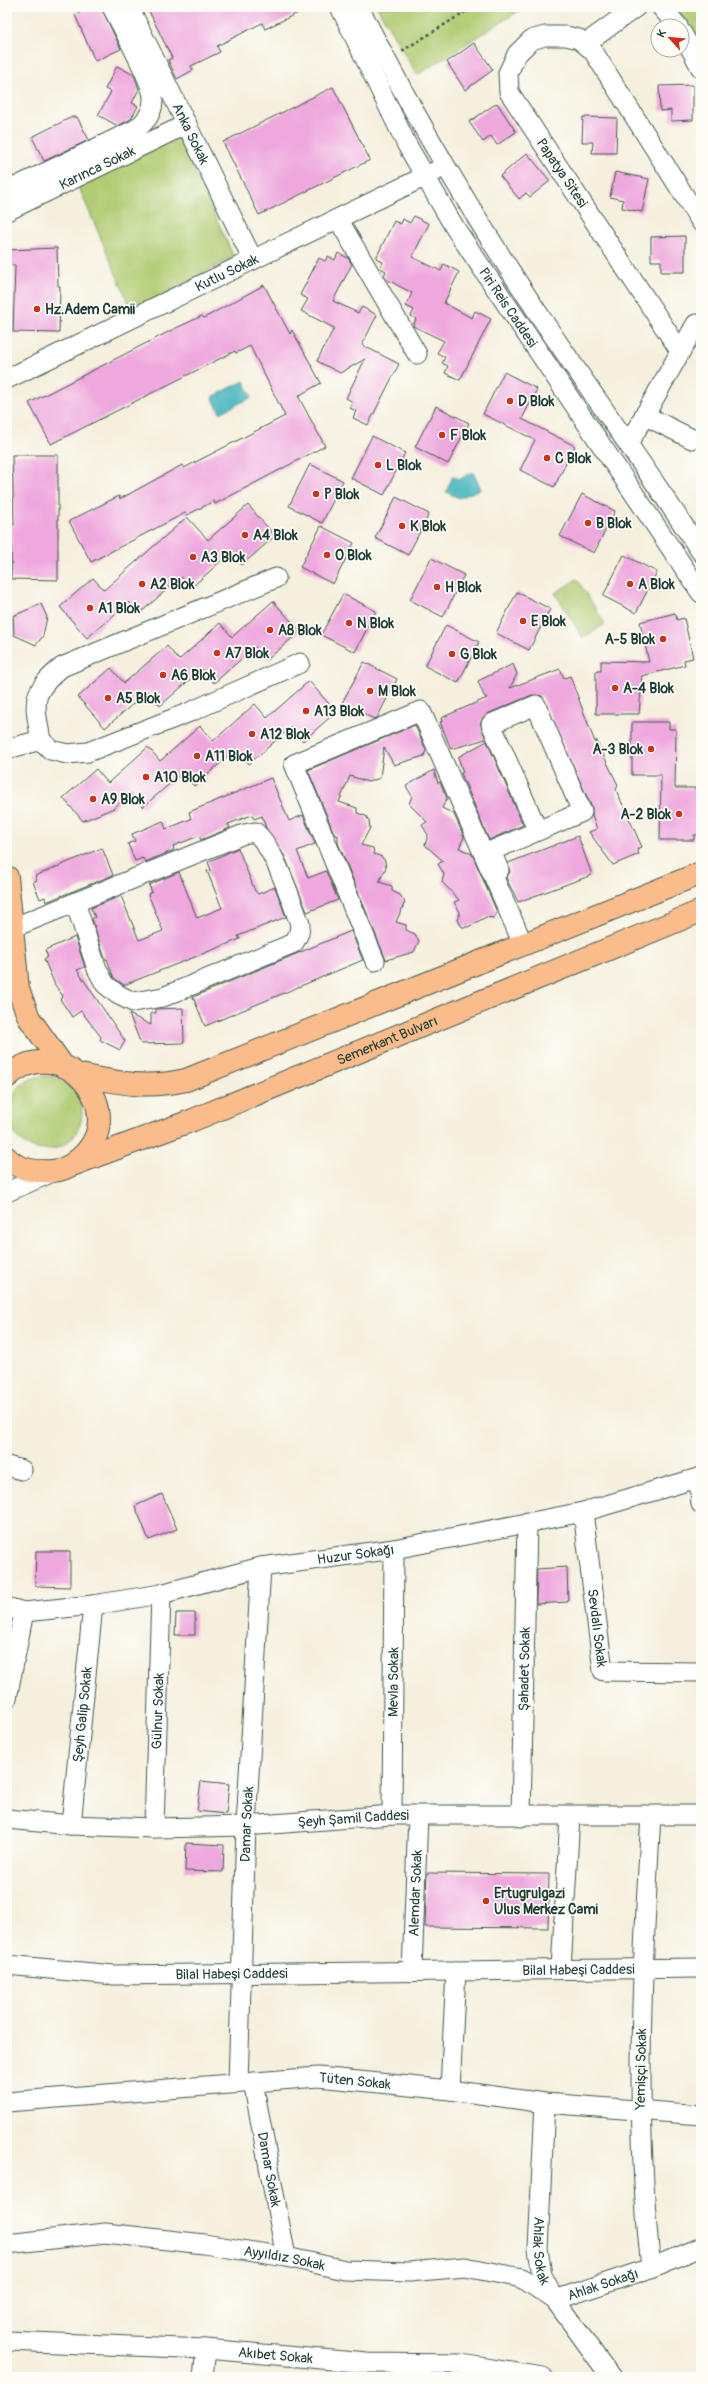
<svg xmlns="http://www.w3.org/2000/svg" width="708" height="2384" viewBox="0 0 708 2384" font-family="Pangolin,sans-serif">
  <rect width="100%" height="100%" fill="#fdfcf7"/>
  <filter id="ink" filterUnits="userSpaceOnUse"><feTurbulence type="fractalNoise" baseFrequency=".025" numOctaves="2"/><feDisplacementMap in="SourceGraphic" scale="8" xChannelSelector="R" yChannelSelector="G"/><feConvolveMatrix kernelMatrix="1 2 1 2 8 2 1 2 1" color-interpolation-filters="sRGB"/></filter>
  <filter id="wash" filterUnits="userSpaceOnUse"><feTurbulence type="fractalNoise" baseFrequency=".012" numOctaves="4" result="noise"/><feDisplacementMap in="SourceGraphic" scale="16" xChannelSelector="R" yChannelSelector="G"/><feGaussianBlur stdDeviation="0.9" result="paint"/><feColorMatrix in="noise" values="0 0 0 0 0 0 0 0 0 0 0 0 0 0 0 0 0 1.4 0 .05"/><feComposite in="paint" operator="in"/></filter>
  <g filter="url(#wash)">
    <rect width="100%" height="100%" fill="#f5efdd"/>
    <g fill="#b1cc73" stroke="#688454">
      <polygon points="377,7 525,7 417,75"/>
      <polygon points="677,7 701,7 701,51"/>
      <polygon points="171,120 234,257 132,311 71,169"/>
      <polygon points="577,579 605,624 583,638 555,593"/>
      <circle cx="45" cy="1113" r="37"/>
    </g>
    <g fill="#47b6bf" stroke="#337a7a">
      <polygon points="244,381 252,397 220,413 212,397"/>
      <polygon points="473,472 481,489 459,498 446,492 453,476 460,479"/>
    </g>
    <g id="blocks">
      <g fill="#efa8de">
        <polygon points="94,7 101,7 121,49 95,61 75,15"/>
        <polygon points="147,7 310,7 265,29 262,23 217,46 220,52 191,66 193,70 177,79 168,60 172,58"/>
        <polygon points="474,43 493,70 465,90 447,62"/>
        <polygon points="117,66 134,75 139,89 132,103 138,106 131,119 118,126 98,115 111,92 105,89"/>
        <polygon points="693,85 693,120 671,121 671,110 660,111 659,86"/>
        <polygon points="333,87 370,160 259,215 223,142"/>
        <polygon points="497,103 516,132 497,145 491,136 483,142 469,122"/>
        <polygon points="72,117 77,117 89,140 44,161 32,137"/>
        <polygon points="583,117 617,118 616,153 592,153 593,142 582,142"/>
        <polygon points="527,153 550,181 530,197 526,193 519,199 500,176"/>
        <polygon points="615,172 649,179 642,212 622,208 623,200 610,197"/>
        <polygon points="414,216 429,224 412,257 441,271 444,264 459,272 444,303 472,318 475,311 491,319 460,380 445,373 448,366 442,363 445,357 437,353 444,341 413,326 416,319 411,316 414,310 406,306 412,293 386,279 384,275 386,271 380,268 383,262 376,258 394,221 401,224 403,219 410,223"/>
        <polygon points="685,236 685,272 661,272 661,261 651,261 651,237"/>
        <polygon points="57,248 58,286 60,286 59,333 13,332 15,265 7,265 7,250"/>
        <polygon points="338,253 348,258 352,264 333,301 358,313 362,307 377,315 362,345 399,364 368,425 353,418 356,411 350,408 353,402 346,398 365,359 340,373 317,361 334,328 301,311 308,299 300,295 319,258 325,261 328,256 335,260"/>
        <polygon points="264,285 290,334 292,330 321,383 298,396 325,446 215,504 214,501 187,515 185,513 91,562 69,521 119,496 120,499 182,465 184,468 285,416 250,346 236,353 235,351 51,444 29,403 174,329 202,316 204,318"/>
        <polygon points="504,372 537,389 522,419 575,446 554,487 520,470 535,440 483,414"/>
        <polygon points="436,406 469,423 448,464 415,447"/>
        <polygon points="372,436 405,453 384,495 351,478"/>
        <polygon points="12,455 58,455 58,580 11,579 12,525 14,525"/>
        <polygon points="310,464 343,481 322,523 289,506"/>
        <polygon points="582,494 615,511 594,553 560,536"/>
        <polygon points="396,497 429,514 408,555 375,538"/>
        <polygon points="248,505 275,536 242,565 231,552 191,588 181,577 139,614 129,602 87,638 60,607 93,578 104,590 187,517 208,540"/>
        <polygon points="321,526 354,543 333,584 300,567"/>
        <polygon points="624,555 657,572 636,613 603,596"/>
        <polygon points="431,558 464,575 443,617 410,600"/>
        <polygon points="517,592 550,609 529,650 496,633"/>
        <polygon points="343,594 376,611 355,652 321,635"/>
        <polygon points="273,601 300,631 267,660 255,647 214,683 202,669 160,706 148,691 105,728 78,697 111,668 124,683 167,646 179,660 220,623 232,637"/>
        <polygon points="41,604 47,617 43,636 36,645 14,635 13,616"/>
        <polygon points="675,613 677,620 684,618 693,658 684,660 685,665 642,676 639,714 596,714 596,671 601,671 601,661 649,662 640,622"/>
        <polygon points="446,625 479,642 458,683 425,666"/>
        <polygon points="364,662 397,679 377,718 374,719 342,703"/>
        <polygon points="513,664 517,674 510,688 560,669 564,678 570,676 596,745 596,740 618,785 616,790 642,847 637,849 639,854 613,865 589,832 597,829 592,816 592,808 542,696 532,695 487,714 480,723 486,739 451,749 440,722 442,722 441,718 487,698 484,696 478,681"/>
        <polygon points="309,681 336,712 303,741 291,727 249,764 236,749 194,786 182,773 143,807 130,793 114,808 83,821 63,798 96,769 108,783 148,747 160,761 200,726 213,741 255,704 267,718"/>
        <polygon points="632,722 669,722 669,729 676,729 675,788 697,788 697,795 701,795 701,835 694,835 694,840 660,840 661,775 632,775"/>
        <polygon points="415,725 426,750 424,756 394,765 384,747 380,778 368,782 350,776 339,802 357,808 357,813 366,816 369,821 370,828 361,845 373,848 374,854 382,857 385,861 386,868 379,882 392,886 392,891 400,895 405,902 396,922 406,925 406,930 415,934 419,941 414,952 386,960 338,843 338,835 335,836 308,770"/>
        <polygon points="487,741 523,825 489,840 461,773 463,772 458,757"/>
        <polygon points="434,770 438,783 440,782 447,798 442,808 454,814 464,837 459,848 472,854 497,912 494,918 486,917 468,927 462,927 458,920 460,912 454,902 459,900 442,882 444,874 438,864 443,861 425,845 428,835 422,825 427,822 409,804 412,796 406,786"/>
        <polygon points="271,778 289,821 303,815 315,844 297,851 308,878 326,871 338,900 307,912 285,857 266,828 262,816 254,819 252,815 228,824 230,828 201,840 199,836 173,846 174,850 145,862 143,858 135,861 128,844 135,841 132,834 163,821 166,829 191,819 189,812"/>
        <polygon points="578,836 592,875 518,902 506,878 510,872 508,863"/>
        <polygon points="102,848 113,875 46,902 45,897 40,899 33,882 37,880 35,876"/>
        <polygon points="238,848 255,891 258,894 275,887 286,917 238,936 240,939 124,985 114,978 107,959 105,959 92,919 95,917 91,908 121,896 139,940 163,931 148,894 152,892 149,885 179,872 197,918 222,908 207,871 211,870 208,862"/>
        <polygon points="351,931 363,960 205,1026 193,997"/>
        <polygon points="75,937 85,967 77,970 125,1041 120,1050 100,1040 101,1037 81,1011 72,1017 60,999 63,996 55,985 44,959 48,957 45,950"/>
        <polygon points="183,1008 184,1043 141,1044 129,1014 151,1025 151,1013 156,1013 156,1009"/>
        <polygon points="162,1494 177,1529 149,1540 135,1506"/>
        <polygon points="36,1551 70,1551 70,1587 35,1586"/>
        <polygon points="567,1567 568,1602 536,1604 537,1569"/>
        <polygon points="176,1613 195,1613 195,1635 175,1635"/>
        <polygon points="201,1781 229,1784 226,1814 197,1811"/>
        <polygon points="186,1843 224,1845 223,1872 185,1871"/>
        <polygon points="427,1873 549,1874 548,1928 425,1927"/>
      </g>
    </g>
  </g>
  <g filter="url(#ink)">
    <use href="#blocks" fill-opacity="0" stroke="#3f584d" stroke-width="1"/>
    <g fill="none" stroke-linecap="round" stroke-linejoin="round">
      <defs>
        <g id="minor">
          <path id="s1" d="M 129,7 L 253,260"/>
          <path id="s2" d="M 340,7 L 407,145 L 455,228 L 701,593"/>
          <path d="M 359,7 C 413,115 475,219 542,319 C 594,397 650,473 701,552"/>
          <polyline points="661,7 678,26"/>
          <polyline points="682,33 701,68"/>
          <polyline points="585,44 636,7"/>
          <path d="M 7,191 L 136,129 C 147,121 154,111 153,97 C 152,81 121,25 112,7"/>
          <path id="s3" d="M 7,211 L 187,124"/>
          <polyline points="338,219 417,354"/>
          <polyline points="680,351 509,92 508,73 517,54 531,40 545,36 566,36 579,39 593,51 701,222"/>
          <path id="s4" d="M 7,379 L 436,171"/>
          <polyline points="644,415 692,439"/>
          <polyline points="629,443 696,324 701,326"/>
          <path d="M 276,578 L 62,667 C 30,693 34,702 41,740 L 51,750 L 67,754 L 88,752 L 190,712 L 300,663"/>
          <polyline points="7,749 41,740"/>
          <polyline points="499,870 491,851 582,812 536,705 491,724 538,831"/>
          <path d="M 12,928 L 244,834 L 255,832 C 274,847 291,900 300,924 L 299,933 L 294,943 L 163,997 L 133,1002 L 117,994 L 105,984 L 97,969 L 75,902"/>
          <polyline points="375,961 294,764 421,711 523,944"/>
          <polyline points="7,1192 55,1171"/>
          <polyline points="7,1466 22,1470"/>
          <polyline points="699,1478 701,1504"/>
          <path id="s5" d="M 583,1512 L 603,1671 L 701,1672"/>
          <path id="s6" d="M 7,1607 L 24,1612 L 93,1605 L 161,1594 L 261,1567 L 394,1549 L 583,1512 L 701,1477"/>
          <polyline points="7,1698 24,1612"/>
          <path id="s7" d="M 392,1815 L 394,1549"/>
          <path d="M 651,1816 C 642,1968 634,2116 651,2268 L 701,2247"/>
          <path id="s8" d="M 521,1817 L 527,1522"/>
          <path id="s9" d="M 7,1819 L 71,1825 L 154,1828 L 246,1826 L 392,1815 L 701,1815"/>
          <path id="s10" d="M 71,1825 L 93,1605"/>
          <path id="s11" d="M 154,1828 L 161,1594"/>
          <path id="s12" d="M 7,1965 L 114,1975 L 701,1968"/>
          <polyline points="561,1969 570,1816"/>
          <path id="s13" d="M 412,1971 L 418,1816"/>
          <path id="s14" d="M 253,2082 L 286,2257"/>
          <path id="s15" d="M 238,2083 L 246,1826 L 261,1567"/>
          <polyline points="450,2090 456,1971"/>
          <path id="s16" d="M 7,2102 L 318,2077 L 450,2090 L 545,2103 L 701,2115"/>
          <path id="s17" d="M 545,2103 L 538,2249 L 542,2275 L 555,2300 L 611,2377"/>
          <path id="s18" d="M 7,2244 L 105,2233 L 204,2244 L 286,2257 L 345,2270 L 409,2272 L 465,2267 L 522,2278 L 555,2300 L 651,2268"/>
          <path id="s19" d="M 7,2341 L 206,2349 L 367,2363 L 461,2364 L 543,2377"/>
          <polyline points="203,2377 206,2349"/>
        </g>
        <g id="major">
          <polyline points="7,877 18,989 29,1018 63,1066"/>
          <path d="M 80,1075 C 119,1083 146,1089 186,1080 L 701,873"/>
          <path d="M 7,1077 C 61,1027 135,1112 79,1159 C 72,1165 62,1171 52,1171 C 36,1172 18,1170 7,1158"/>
          <path id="s20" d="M 72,1165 L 193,1120 L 701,911"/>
        </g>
      </defs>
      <use href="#minor" stroke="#3f584d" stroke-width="21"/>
      <use href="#major" stroke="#3f584d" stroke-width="24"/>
      <polyline stroke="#3f584d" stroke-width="2.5" stroke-dasharray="3 3" stroke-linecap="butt" points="402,51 473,7"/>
      <use href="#minor" stroke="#fff" stroke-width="19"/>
      <use href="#major" stroke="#fabc8b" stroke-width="22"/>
    </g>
  </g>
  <g fill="#c8321e" stroke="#fdfcf7" stroke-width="1.5">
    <circle cx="37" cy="309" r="4"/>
    <circle cx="510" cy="401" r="4"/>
    <circle cx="442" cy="435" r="4"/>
    <circle cx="547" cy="458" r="4"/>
    <circle cx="378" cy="465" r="4"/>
    <circle cx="316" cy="494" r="4"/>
    <circle cx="588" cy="523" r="4"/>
    <circle cx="402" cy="526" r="4"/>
    <circle cx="245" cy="535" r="4"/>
    <circle cx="327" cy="555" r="4"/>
    <circle cx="193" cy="557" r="4"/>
    <circle cx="142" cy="584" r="4"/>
    <circle cx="630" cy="584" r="4"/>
    <circle cx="437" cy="587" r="4"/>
    <circle cx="90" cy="608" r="4"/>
    <circle cx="523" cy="621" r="4"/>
    <circle cx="349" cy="623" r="4"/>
    <circle cx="270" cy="630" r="4"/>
    <circle cx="663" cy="639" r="4"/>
    <circle cx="217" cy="653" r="4"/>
    <circle cx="452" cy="654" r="4"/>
    <circle cx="163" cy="675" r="4"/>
    <circle cx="615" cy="688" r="4"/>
    <circle cx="370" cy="691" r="4"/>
    <circle cx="108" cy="698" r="4"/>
    <circle cx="306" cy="711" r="4"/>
    <circle cx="252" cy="734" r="4"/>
    <circle cx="651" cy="749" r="4"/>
    <circle cx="197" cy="756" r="4"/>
    <circle cx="146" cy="777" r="4"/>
    <circle cx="93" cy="799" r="4"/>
    <circle cx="679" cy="814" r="4"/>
    <circle cx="486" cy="1901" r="4"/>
  </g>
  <g text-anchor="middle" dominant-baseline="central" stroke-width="3.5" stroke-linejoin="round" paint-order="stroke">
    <g font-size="14" fill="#1f3d34" stroke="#fdfcf7">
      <text stroke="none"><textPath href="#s1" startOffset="141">Anka Sokak</textPath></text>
      <text stroke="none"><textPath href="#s3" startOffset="100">Karınca Sokak</textPath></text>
      <text transform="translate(562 173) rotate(56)">Papatya Sitesi</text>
      <text stroke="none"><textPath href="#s4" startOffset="244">Kutlu Sokak</textPath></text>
      <text stroke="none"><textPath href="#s2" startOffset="345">Piri Reis Caddesi</textPath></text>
      <text stroke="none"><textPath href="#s20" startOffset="339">Semerkant Bulvarı</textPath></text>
      <text stroke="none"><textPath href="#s6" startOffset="355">Huzur Sokağı</textPath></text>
      <text stroke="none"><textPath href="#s5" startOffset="117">Sevdalı Sokak</textPath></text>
      <text stroke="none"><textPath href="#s8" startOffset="148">Şahadet Sokak</textPath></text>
      <text stroke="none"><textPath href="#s7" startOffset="133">Mevla Sokak</textPath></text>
      <text stroke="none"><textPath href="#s11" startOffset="117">Gülnur Sokak</textPath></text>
      <text stroke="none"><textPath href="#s10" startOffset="111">Şeyh Galip Sokak</textPath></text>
      <text stroke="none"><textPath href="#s9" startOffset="347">Şeyh Şamil Caddesi</textPath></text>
      <text stroke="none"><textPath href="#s15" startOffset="259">Damar Sokak</textPath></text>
      <text stroke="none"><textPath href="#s13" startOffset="78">Alemdar Sokak</textPath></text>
      <text stroke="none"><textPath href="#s12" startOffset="572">Bilal Habeşi Caddesi</textPath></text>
      <text stroke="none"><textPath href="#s12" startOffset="225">Bilal Habeşi Caddesi</textPath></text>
      <text transform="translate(641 2069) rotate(-89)">Yemişçi Sokak</text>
      <text stroke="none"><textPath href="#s16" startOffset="349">Tüten Sokak</textPath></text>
      <text stroke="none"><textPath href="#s14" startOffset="89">Damar Sokak</textPath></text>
      <text stroke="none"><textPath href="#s17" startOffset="148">Ahlak Sokak</textPath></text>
      <text stroke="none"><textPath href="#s18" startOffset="280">Ayyıldız Sokak</textPath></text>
      <text stroke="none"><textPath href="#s18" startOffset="610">Ahlak Sokağı</textPath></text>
      <text stroke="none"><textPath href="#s19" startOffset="269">Akıbet Sokak</textPath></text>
    </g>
    <g font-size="14" font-weight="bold" fill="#1f3d34" stroke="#fdfcf7" text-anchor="start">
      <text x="45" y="309">Hz.Adem Camii</text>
      <text x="518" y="401">D Blok</text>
      <text x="450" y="435">F Blok</text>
      <text x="555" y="458">C Blok</text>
      <text x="386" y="465">L Blok</text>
      <text x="324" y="494">P Blok</text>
      <text x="596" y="523">B Blok</text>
      <text x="410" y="526">K Blok</text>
      <text x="253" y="535">A4 Blok</text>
      <text x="335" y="555">O Blok</text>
      <text x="201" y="557">A3 Blok</text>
      <text x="150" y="584">A2 Blok</text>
      <text x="638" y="584">A Blok</text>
      <text x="445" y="587">H Blok</text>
      <text x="98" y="608">A1 Blok</text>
      <text x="531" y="621">E Blok</text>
      <text x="357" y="623">N Blok</text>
      <text x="278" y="630">A8 Blok</text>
      <text x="655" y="639" text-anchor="end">A-5 Blok</text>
      <text x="225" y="653">A7 Blok</text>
      <text x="460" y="654">G Blok</text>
      <text x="171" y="675">A6 Blok</text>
      <text x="623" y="688">A-4 Blok</text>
      <text x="378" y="691">M Blok</text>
      <text x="116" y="698">A5 Blok</text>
      <text x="314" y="711">A13 Blok</text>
      <text x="260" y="734">A12 Blok</text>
      <text x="643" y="749" text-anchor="end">A-3 Blok</text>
      <text x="205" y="756">A11 Blok</text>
      <text x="154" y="777">A10 Blok</text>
      <text x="101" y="799">A9 Blok</text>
      <text x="671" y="814" text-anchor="end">A-2 Blok</text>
      <text x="494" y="1893">Ertugrulgazi<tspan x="494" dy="16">Ulus Merkez Cami</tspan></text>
    </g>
  </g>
  <rect width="708" height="2384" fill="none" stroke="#fdfcf7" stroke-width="24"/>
  <g transform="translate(670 38) rotate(297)"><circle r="19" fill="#fdfcf7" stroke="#a4b0a9"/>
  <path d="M0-3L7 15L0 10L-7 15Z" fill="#c8321e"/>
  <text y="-6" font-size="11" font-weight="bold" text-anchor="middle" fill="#1f3d34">K</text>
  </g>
</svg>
